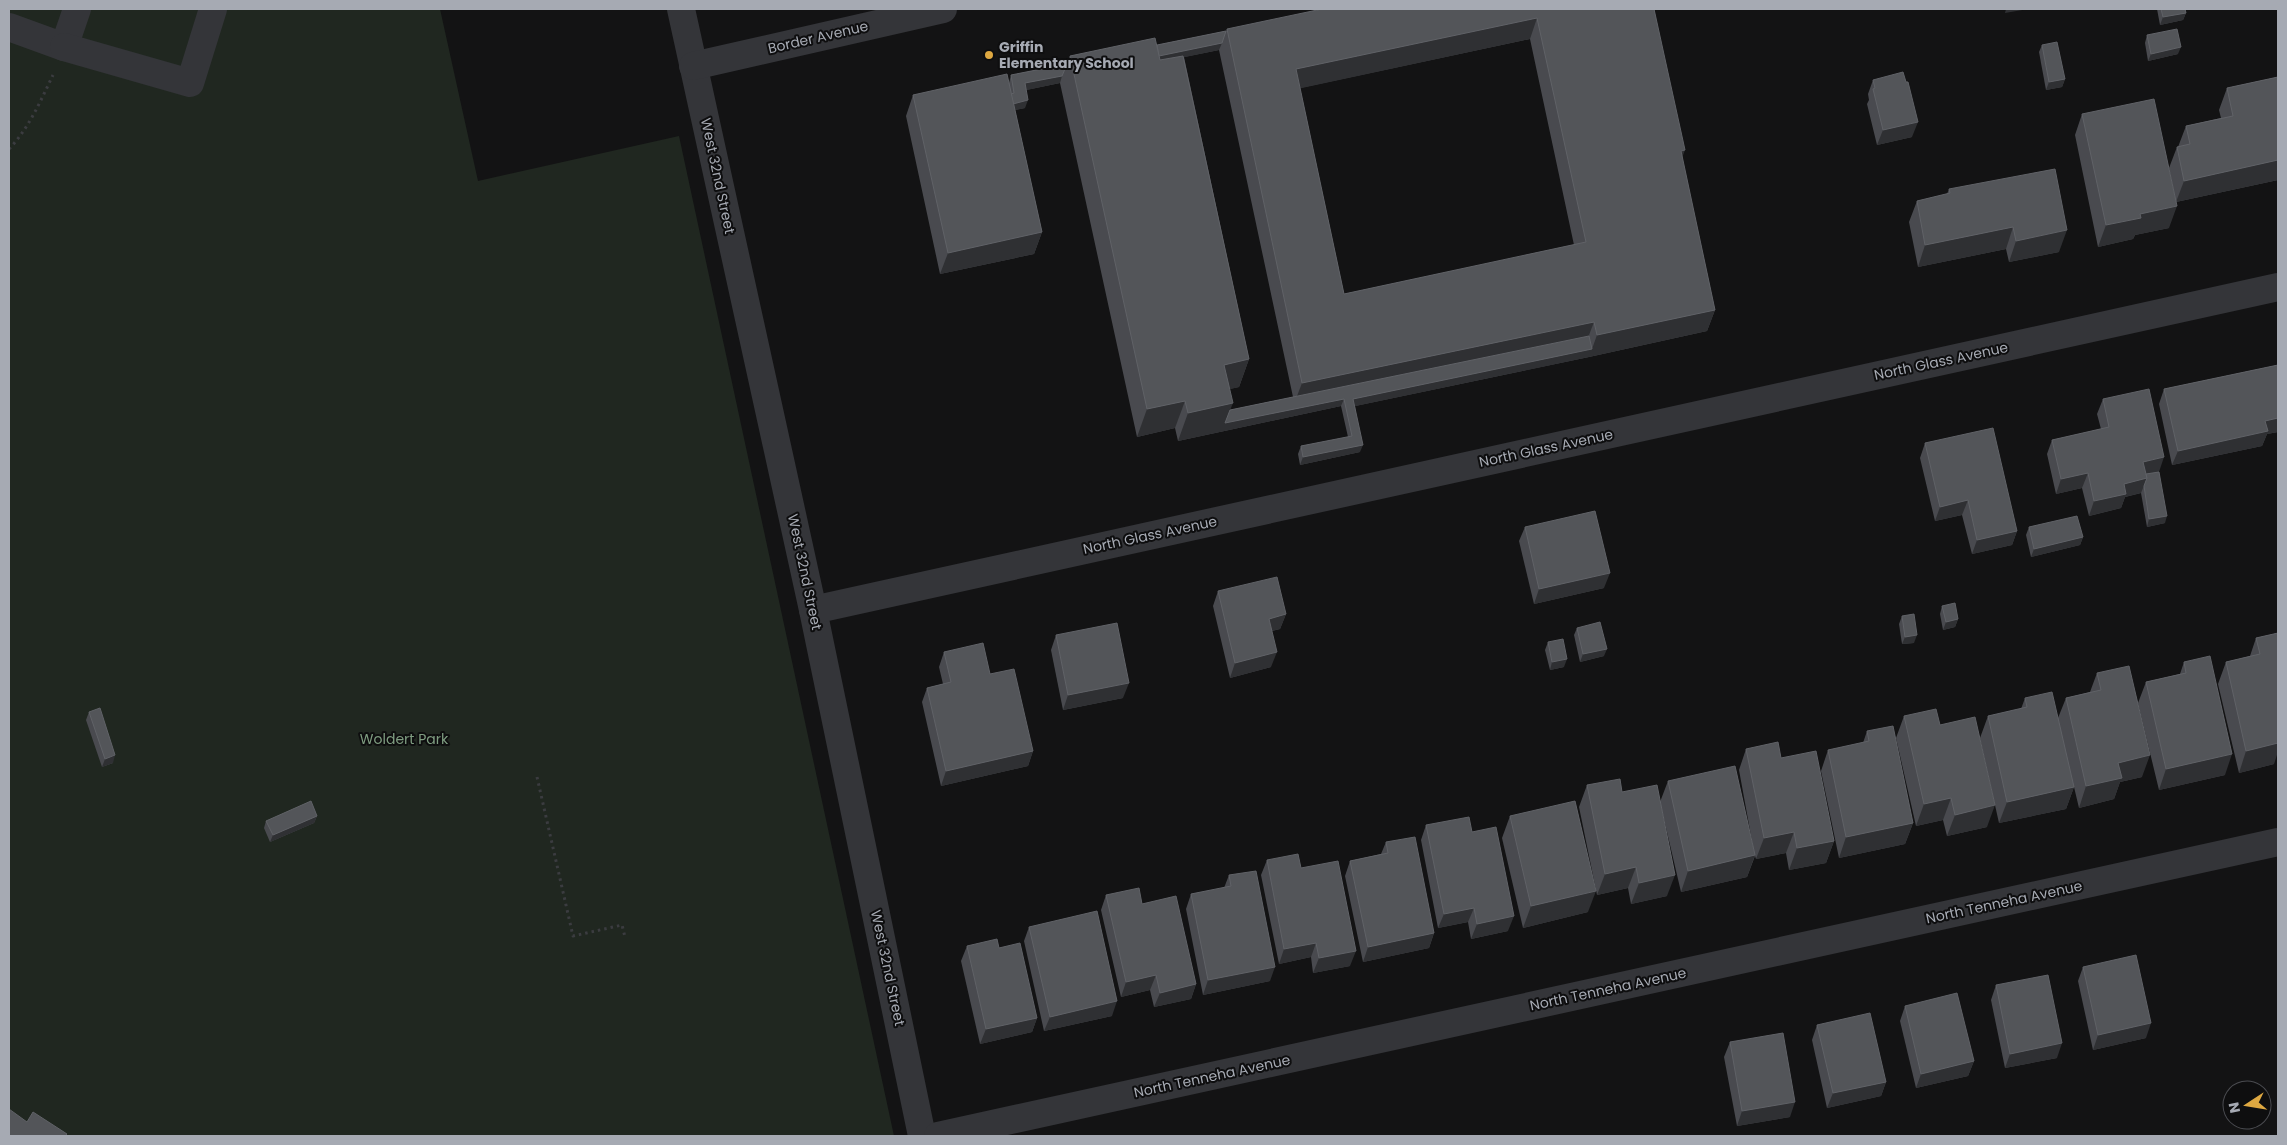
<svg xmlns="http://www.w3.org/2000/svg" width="2287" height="1145" viewBox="0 0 2287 1145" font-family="Poppins,sans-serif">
  <rect width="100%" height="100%" fill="#131314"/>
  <polygon fill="#202720" points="9,9 440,9 478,181 679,136 894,1136 9,1136"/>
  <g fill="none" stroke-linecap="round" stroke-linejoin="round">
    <g stroke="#3b3c40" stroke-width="3" stroke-dasharray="2.5 4" stroke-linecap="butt">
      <path d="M 9,149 C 29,128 40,102 53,75"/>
      <polyline points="537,777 573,936 622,925 625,937"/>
    </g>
    <g stroke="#343539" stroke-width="28">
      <polyline points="681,9 813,610 922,1136"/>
      <polyline points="9,27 64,47 77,9"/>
      <polyline points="64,47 190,83 213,9"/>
      <polyline points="693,66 943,9"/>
      <polyline points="813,610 2278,287"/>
      <polyline points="938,1136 2278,842"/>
    </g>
  </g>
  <g fill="#494a4f" fill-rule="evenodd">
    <path d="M 1654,9 L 1682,157 L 1715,310 L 1707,331 L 1589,357 L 1355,406 L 1360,452 L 1300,465 L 1298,454 L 1301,446 L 1348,437 L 1341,406 L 1178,441 L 1175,428 L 1137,437 L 1060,83 L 1026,90 L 1025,108 L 1015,110 L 1042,232 L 1034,254 L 940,274 L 906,116 L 913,95 L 1009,83 L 1011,75 L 1067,64 L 1070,56 L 1157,45 L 1226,31 L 1227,29 ZM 1530,39 L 1574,245 L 1344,294 L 1300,88 ZM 1219,50 L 1293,397 L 1230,410 L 1229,389 L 1239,387 L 1249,359 L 1184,57 Z"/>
    <polygon points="2157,9 2185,9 2186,13 2183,20 2160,25"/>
    <polygon points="2147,35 2178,54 2148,61 2145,43"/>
    <polygon points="2042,45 2065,79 2062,87 2046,90 2039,52"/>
    <polygon points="2278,77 2278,180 2176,202 2169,168 2177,147 2178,147 2186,126 2221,118 2219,110 2227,88"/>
    <polygon points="1873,80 1912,137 1877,145 1867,104 1869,100 1868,94"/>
    <polygon points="2082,114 2169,228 2135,235 2133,239 2098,247 2075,135"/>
    <polygon points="1949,189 2059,252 2009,262 2006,249 1918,267 1909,222 1917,201 1947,194"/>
    <polygon points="2278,365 2278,432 2267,434 2262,446 2172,465 2159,404 2164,389"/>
    <polygon points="2103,399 2159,472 2165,523 2147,527 2141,493 2125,497 2121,508 2089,516 2082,488 2056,494 2047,454 2052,440 2101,429 2097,414"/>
    <polygon points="1925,443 2017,531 2012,545 1972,554 1962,515 1935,521 1920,458"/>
    <polygon points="1525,527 1604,588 1534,604 1519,541"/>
    <polygon points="2029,527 2083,537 2080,545 2031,557 2026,535"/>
    <polygon points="1218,591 1286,614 1280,629 1272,631 1271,667 1230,678 1213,606"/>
    <polygon points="1942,606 1958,619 1955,627 1943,630 1940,614"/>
    <polygon points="1902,616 1914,643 1902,644 1899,624"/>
    <polygon points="1577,628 1604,656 1580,662 1574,635"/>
    <polygon points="2278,633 2274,764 2239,773 2218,684 2226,662 2250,656 2256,638"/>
    <polygon points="1056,635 1123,698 1063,710 1051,650"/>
    <polygon points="1548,642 1564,667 1550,670 1545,650"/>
    <polygon points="944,652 990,674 1033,751 1028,766 941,786 922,702 927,688 943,684 939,667"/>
    <polygon points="2184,662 2225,775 2159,790 2138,703 2146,682 2180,674"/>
    <polygon points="2097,673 2142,777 2120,782 2114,799 2079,808 2074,787 2066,809 1999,823 1980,738 1988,716 2021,709 2025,698 2058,718 2066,698 2090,692"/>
    <polygon points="89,712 113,763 102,767 86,720"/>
    <polygon points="1904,716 1940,725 1987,827 1947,836 1943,820 1916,826 1896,738"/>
    <polygon points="1867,731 1913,823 1905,844 1839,858 1821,771 1828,750 1863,743"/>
    <polygon points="1746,749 1781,758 1834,841 1826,863 1789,870 1786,853 1756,859 1755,856 1747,877 1681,892 1660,802 1668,781 1754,852 1739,770"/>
    <polygon points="1587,785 1622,792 1667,896 1631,904 1628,888 1597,895 1579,807"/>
    <polygon points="317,816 314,823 270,842 264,828 266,821"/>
    <polygon points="1510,816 1588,912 1523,928 1502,838"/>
    <polygon points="1426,825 1472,832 1508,931 1471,939 1468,922 1438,928 1421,840"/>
    <polygon points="1386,842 1434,933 1429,948 1363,962 1345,876 1350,861 1381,854"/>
    <polygon points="1267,860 1301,868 1350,966 1313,973 1311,957 1279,964 1261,875"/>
    <polygon points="1229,875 1270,981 1203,995 1186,909 1191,894 1224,888"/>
    <polygon points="1106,895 1142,904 1196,984 1191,999 1154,1007 1150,990 1121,997 1101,910"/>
    <polygon points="1029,927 1112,1016 1044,1031 1024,941"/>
    <polygon points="967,946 999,948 1037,1018 1032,1032 980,1044 961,961"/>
    <polygon points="2083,967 2146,1038 2093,1050 2078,981"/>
    <polygon points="1996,985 2057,1058 2005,1068 1991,1000"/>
    <polygon points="1905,1006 1974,1061 1968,1076 1916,1088 1900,1021"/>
    <polygon points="1817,1025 1886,1082 1881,1096 1827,1108 1812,1040"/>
    <polygon points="1730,1042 1790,1117 1737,1126 1724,1057"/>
  </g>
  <g fill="#2f3033">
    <polygon points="2006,9 2028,9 2005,13"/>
    <polygon points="2186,13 2183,20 2160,25 2163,17"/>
    <polygon points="1537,18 1530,39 1288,91 1296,69"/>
    <polygon points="1222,43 1219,50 1075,80 1074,73"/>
    <polygon points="2181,47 2178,54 2148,61 2151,54"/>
    <polygon points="1062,76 1060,83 1022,91 1025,83"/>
    <polygon points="2065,79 2062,87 2046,90 2049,82"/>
    <polygon points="1028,100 1025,108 1003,113 1005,105"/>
    <polygon points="1918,122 1912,137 1877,145 1883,130"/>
    <polygon points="1685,150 1677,171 1681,151"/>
    <polygon points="2278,160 2278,180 2176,202 2184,181"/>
    <polygon points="2177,206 2169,228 2135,235 2133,239 2098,247 2106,225 2140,214"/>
    <polygon points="2013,227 2006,249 1918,267 1925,245"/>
    <polygon points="2067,230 2059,252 2009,262 2016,241"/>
    <polygon points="1042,232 1034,254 940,274 948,253"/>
    <polygon points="1715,310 1707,331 1589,357 1351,407 1353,399 1592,349 1597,335"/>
    <polygon points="1594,322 1586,343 1294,404 1302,383"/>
    <polygon points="1249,359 1239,387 1214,393 1224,365"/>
    <polygon points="1344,399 1341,406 1178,441 1188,413 1233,403 1225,423"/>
    <polygon points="1185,401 1175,428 1137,437 1147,409"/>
    <polygon points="2278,418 2278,432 2267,434 2262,446 2172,465 2178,451 2265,421"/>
    <polygon points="1363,445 1360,452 1300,465 1303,457"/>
    <polygon points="2164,457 2159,472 2138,477 2143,462"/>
    <polygon points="2088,473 2082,488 2056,494 2061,479"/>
    <polygon points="2147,478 2141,493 2125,497 2121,508 2089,516 2094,501 2124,484"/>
    <polygon points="1968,500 1962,515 1935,521 1940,507"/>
    <polygon points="2167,516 2165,523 2147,527 2149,519"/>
    <polygon points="2017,531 2012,545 1972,554 1977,540"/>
    <polygon points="2083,537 2080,545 2031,557 2034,549"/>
    <polygon points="1610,573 1604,588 1534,604 1539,589"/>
    <polygon points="1286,614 1280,629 1263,633 1269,619"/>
    <polygon points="1958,619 1955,627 1943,630 1946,622"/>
    <polygon points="1917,635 1914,643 1902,644 1905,637"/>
    <polygon points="1607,649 1604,656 1580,662 1583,654"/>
    <polygon points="1277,652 1271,667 1230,678 1235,663"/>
    <polygon points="1567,659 1564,667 1550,670 1552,662"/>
    <polygon points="1129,683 1123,698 1063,710 1068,695"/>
    <polygon points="2278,728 2278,752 2274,764 2239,773 2246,751"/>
    <polygon points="1033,751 1028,766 941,786 946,771"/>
    <polygon points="2232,754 2225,775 2159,790 2166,769"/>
    <polygon points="115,755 113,763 102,767 105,759"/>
    <polygon points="2150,755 2142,777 2120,782 2114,799 2079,808 2086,786 2118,763"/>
    <polygon points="2074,787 2066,809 1999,823 2007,802"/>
    <polygon points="1951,798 1943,820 1916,826 1924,804"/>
    <polygon points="1995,805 1987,827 1947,836 1955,815"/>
    <polygon points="317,816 314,823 270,842 273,835"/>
    <polygon points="1913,823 1905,844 1839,858 1846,837"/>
    <polygon points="1794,832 1786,853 1756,859 1764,838"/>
    <polygon points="1834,841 1826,863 1789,870 1797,848"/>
    <polygon points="1755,855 1747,877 1681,892 1688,871"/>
    <polygon points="1636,867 1628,888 1597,895 1605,874"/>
    <polygon points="1675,875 1667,896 1631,904 1639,883"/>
    <polygon points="1596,891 1588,912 1523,928 1531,906"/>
    <polygon points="1474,908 1468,922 1438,928 1444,914"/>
    <polygon points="1514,916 1508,931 1471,939 1477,924"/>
    <polygon points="1434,933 1429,948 1363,962 1368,947"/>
    <polygon points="1316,943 1311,957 1279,964 1284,949"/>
    <polygon points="1356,951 1350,966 1313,973 1319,958"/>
    <polygon points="1275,967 1270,981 1203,995 1208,980"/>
    <polygon points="1156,975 1150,990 1121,997 1126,982"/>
    <polygon points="1196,984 1191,999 1154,1007 1160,993"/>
    <polygon points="1117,1001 1112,1016 1044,1031 1050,1017"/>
    <polygon points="1037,1018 1032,1032 980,1044 986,1029"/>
    <polygon points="2151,1023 2146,1038 2093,1050 2098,1035"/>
    <polygon points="2062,1043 2057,1058 2005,1068 2010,1054"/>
    <polygon points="1974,1061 1968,1076 1916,1088 1921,1074"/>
    <polygon points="1886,1082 1881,1096 1827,1108 1833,1093"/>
    <polygon points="1795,1102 1790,1117 1737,1126 1742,1111"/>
  </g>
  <g fill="#535559" stroke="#606267" fill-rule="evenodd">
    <path d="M 1322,9 L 1654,9 L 1685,150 L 1681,151 L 1715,310 L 1597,335 L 1594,322 L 1302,383 L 1227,29 ZM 1537,18 L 1586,242 L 1344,294 L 1296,69 Z"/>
    <polygon points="2161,9 2185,9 2186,13 2163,17"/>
    <polygon points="2177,29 2181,47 2151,54 2147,35"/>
    <polygon points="1226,31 1222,43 1159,56 1157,45"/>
    <polygon points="1155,38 1160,60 1183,56 1249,359 1224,365 1233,403 1188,413 1185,401 1147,409 1070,56"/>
    <polygon points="2057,42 2065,79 2049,82 2042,45"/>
    <polygon points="1067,64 1062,76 1025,83 1028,100 1013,104 1011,94 1014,93 1011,75"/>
    <polygon points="1903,72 1906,82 1908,82 1918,122 1883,130 1873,89 1875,88 1873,80"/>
    <polygon points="1007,74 1042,232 948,253 913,95"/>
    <polygon points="2278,77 2278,160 2184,181 2177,147 2190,144 2186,126 2233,116 2227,88"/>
    <polygon points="2154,99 2177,206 2140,214 2141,218 2106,225 2082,114"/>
    <polygon points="2055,169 2067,230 2016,241 2013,227 1925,245 1917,201 1950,193 1949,189"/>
    <polygon points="1589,336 1592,349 1353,399 1363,445 1303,457 1301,446 1352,436 1344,399 1225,423 1230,410"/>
    <polygon points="2278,365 2278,418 2265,421 2268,431 2178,451 2164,389"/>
    <polygon points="2149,389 2164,457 2143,462 2147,478 2124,484 2126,494 2094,501 2088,473 2061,479 2052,440 2109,427 2103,399"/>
    <polygon points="1993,428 2017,531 1977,540 1968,500 1940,507 1925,443"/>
    <polygon points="2159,472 2167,516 2149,519 2144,486 2147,478 2146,474"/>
    <polygon points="1595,511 1610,573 1539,589 1525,527"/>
    <polygon points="2077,516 2083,537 2034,549 2029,527"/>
    <polygon points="1277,577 1286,614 1269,619 1277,652 1235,663 1218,591"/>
    <polygon points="1955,603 1958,619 1946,622 1942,606"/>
    <polygon points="1914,614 1917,635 1905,637 1902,616"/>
    <polygon points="1600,622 1607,649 1583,654 1577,628"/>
    <polygon points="1117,623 1129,683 1068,695 1056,635"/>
    <polygon points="2278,633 2278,743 2246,751 2226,662 2260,654 2256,638"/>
    <polygon points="1563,639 1567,659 1552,662 1548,642"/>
    <polygon points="983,643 990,674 1014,669 1033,751 946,771 927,688 951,682 944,652"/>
    <polygon points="2210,656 2232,754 2166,769 2146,682 2186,673 2184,662"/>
    <polygon points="2129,666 2150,755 2118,763 2122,778 2086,786 2066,698 2101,690 2097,673"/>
    <polygon points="2052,692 2074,787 2007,802 1988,716 2027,707 2025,698"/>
    <polygon points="100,708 115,755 105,759 89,712"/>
    <polygon points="1936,709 1940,725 1975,717 1995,805 1955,815 1951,798 1924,804 1904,716"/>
    <polygon points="1893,726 1913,823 1846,837 1828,750 1869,741 1867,731"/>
    <polygon points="1778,742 1781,758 1816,751 1834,841 1797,848 1794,832 1764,838 1746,749"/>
    <polygon points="1735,766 1755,855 1688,871 1668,781"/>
    <polygon points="1620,779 1622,792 1657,785 1675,875 1639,883 1636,867 1605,874 1587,785"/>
    <polygon points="311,801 317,816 273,835 266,821"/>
    <polygon points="1575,801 1596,891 1531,906 1510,816"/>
    <polygon points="1469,817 1472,832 1496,827 1514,916 1477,924 1474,908 1444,914 1426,825"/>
    <polygon points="1415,837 1434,933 1368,947 1350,861 1388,853 1386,842"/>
    <polygon points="1298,854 1301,868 1338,861 1356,951 1319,958 1316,943 1284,949 1267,860"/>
    <polygon points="1256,871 1275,967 1208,980 1191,894 1231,886 1229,875"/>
    <polygon points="1139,888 1142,904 1176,896 1196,984 1160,993 1156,975 1126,982 1106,895"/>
    <polygon points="1097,911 1117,1001 1050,1017 1029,927"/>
    <polygon points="997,939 999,948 1020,943 1037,1018 986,1029 967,946"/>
    <polygon points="2136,955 2151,1023 2098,1035 2083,967"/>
    <polygon points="2048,975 2062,1043 2010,1054 1996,985"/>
    <polygon points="1957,993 1974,1061 1921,1074 1905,1006"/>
    <polygon points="1870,1013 1886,1082 1833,1093 1817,1025"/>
    <polygon points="1783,1033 1795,1102 1742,1111 1730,1042"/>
    <polygon points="9,1109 27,1122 33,1112 67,1134 65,1136 9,1136"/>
  </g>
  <circle fill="#dea841" stroke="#0e0e0f" stroke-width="2" cx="989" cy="55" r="5"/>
  <g text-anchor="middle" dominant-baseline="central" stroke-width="4" stroke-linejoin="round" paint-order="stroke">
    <g font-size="14" fill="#a6aab3" stroke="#0e0e0f">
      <text transform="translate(818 37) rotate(-13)">Border Avenue</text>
      <text transform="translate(718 176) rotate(78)">West 32nd Street</text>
      <text transform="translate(1941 361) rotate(-12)">North Glass Avenue</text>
      <text transform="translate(1546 448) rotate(-12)">North Glass Avenue</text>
      <text transform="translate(1150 535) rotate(-12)">North Glass Avenue</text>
      <text transform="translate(805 572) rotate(78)">West 32nd Street</text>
      <text transform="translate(2004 902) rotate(-12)">North Tenneha Avenue</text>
      <text transform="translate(888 968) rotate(78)">West 32nd Street</text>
      <text transform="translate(1608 989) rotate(-12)">North Tenneha Avenue</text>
      <text transform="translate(1212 1076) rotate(-12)">North Tenneha Avenue</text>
    </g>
    <g font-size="14" font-weight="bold" fill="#a6aab3" stroke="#0e0e0f" text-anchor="start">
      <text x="999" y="47">Griffin<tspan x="999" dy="16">Elementary School</tspan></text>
    </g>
    <g font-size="14" fill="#7f9d81" stroke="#0e0e0f">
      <text x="404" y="739">Woldert Park</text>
    </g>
  </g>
  <rect width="2287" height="1145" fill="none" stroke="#a6aab3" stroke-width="20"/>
  <g transform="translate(2247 1105) rotate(258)"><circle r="24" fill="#0e0e0f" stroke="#4b4c51"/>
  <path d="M0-4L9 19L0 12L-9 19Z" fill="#dea841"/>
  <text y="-8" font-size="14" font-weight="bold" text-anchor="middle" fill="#a6aab3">N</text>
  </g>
</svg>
